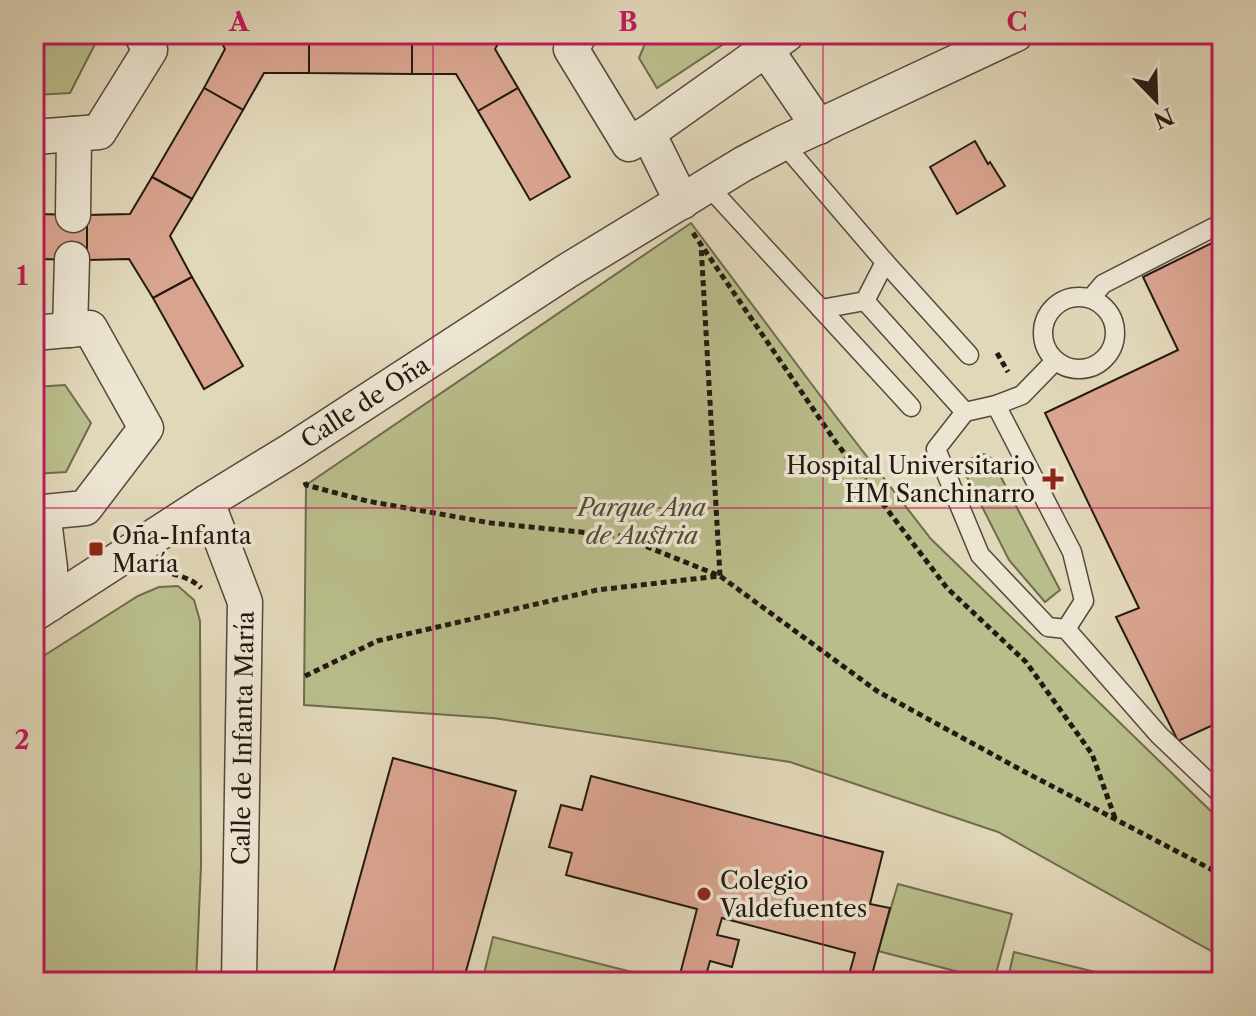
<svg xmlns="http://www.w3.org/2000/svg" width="1256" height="1016" viewBox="0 0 1256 1016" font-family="'Libre Caslon Text',serif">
  <rect width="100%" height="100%" fill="#e1d7b9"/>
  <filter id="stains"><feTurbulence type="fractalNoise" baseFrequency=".0025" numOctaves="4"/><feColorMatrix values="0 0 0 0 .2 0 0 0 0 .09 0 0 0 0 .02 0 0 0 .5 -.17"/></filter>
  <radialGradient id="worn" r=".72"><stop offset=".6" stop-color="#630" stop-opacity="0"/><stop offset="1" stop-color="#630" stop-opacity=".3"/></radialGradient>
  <g fill="#b9bd8b" stroke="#6e6c4e" stroke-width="2">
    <polygon points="34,34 88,34 95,44 70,93 34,95"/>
    <polygon points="649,34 729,34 731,39 657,88 639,58"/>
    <polygon points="691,223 837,418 931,539 1222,822 1222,957 998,832 790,762 493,718 304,705 306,485"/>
    <polygon points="65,385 91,423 66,472 34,474 34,387"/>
    <polygon points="984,454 991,458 1060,590 1045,602 1009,560 963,469 969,459"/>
    <polygon points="178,586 194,600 200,621 201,866 196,982 34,982 34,662 138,596 159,587"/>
    <polygon points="898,884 1012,914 994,981 878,951"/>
    <polygon points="493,937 640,974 638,982 482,982"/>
    <polygon points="1014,952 1136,982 1007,982"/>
  </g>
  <g fill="#d9a48f" stroke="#241a12" stroke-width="2">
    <polygon points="217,34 309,34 309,73 264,73 243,110 204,88 225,49"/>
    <polygon points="309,34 412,34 412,74 309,73"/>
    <polygon points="412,34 504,34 495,49 518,88 478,111 456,74 412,74"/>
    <polygon points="204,88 243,110 192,199 152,177"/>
    <polygon points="518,88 570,177 530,200 478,111"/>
    <polygon points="975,141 988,164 990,162 1005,186 957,214 930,167"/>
    <polygon points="152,177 192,199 170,236 192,277 153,298 129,259 87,260 87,215 130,214"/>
    <polygon points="34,214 87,215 87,260 34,259"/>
    <polygon points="1222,238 1222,721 1178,741 1116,617 1139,608 1045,413 1178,350 1143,277"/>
    <polygon points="192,277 243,366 204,389 153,298"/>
    <polygon points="393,758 516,791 463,982 346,982 347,978 333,974"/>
    <polygon points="591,776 883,852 870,904 890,908 870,982 847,982 855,953 722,918 717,935 739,940 732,967 710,961 705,979 715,982 678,982 697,909 566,875 572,853 549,847 561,805 582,810"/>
  </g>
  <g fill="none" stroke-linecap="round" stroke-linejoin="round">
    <defs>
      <g id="lane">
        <polyline points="783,143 885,262 969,355"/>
        <polyline points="709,187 911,407"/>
        <circle cx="1079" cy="333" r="36"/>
        <polyline points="1091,298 1103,284 1222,223"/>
        <polyline points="865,301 965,412"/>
        <polyline points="821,309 865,301 885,262"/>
        <polyline points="1055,361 1022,395 996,405 965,412 936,449 980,555 1048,627 1066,629 1159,735 1222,795"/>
        <polyline points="996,405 1072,552 1084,601 1066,629"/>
      </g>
      <g id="street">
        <polyline points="580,34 571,49 629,144 648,133 786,35 786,34"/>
        <polyline points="767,51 819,127"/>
        <polyline points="648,133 682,202"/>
        <polyline points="34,137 99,132 150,50 141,34"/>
        <polyline points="73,215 74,134"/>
        <polyline points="70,330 72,259"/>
        <polyline points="34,333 90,328 146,428 85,508 34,513"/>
        <polyline points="207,502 245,602 239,982"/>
        <polyline points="43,512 50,568 50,604"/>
        <polyline points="34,614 207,502 292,450 567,271 743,164 783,143 1016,34"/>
      </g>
    </defs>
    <use href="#lane" stroke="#53493c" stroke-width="21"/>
    <use href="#street" stroke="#53493c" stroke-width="37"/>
    <g stroke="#241a12" stroke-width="5" stroke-dasharray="6 4" stroke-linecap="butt">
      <polyline points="693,233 835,441 947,588 1026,662 1092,754 1115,818"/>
      <polyline points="997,353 1008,372"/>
      <polyline points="305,482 306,485 367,501 491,523 620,536 720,576 877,691 1023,771 1222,875"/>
      <path d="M 163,571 C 176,575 192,578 201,588"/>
      <polyline points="305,676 377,641 597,590 720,576 701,245"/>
    </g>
    <use href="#lane" stroke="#ece5d2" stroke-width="18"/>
    <use href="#street" stroke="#ece5d2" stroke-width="34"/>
  </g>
  <path fill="none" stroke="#c2185b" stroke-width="2" stroke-opacity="0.55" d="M 433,34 L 433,982M 823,34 L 823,982M 34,508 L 1222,508"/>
  <g fill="#8f2418" stroke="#ece5d2" stroke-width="3">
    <path d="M1049 467h8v8h8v8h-8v8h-8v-8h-8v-8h8z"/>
    <rect x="88" y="541" width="16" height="16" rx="4"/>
    <circle cx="704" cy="894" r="8"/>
  </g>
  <g text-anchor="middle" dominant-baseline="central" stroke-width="7" stroke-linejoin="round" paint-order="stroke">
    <g font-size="24" fill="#241a12" stroke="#ece5d2">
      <text transform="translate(365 402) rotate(-33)">Calle de Oña</text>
      <text transform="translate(243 738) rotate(-89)">Calle de Infanta María</text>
    </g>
    <g font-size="24" fill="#241a12" stroke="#ece5d2" text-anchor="start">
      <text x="1035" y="465" text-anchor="end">Hospital Universitario<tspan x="1035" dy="28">HM Sanchinarro</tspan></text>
      <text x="112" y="535">Oña-Infanta<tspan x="112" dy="28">María</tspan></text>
      <text x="720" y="880">Colegio<tspan x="720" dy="28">Valdefuentes</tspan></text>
    </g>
    <g font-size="24" font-style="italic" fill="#514b36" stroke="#ece5d2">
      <text x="642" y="507">Parque Ana<tspan x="642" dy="28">de Austria</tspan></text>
    </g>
  </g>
  <rect width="1256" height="1016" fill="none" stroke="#e1d7b9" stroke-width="88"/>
  <g transform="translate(1156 100) rotate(157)" stroke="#ece5d2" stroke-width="6" paint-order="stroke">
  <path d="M0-6L14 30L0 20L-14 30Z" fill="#241a12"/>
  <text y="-12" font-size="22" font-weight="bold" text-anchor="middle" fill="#241a12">N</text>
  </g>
  <rect x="44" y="44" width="1168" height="928" fill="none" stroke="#c2185b" stroke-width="3"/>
  <g font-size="26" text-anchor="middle" font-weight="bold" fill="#c2185b">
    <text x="239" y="31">A</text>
    <text x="628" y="31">B</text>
    <text x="1017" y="31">C</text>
    <text x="22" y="285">1</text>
    <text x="22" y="749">2</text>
  </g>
  <rect width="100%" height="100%" filter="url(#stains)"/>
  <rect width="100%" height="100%" fill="url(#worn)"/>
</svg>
